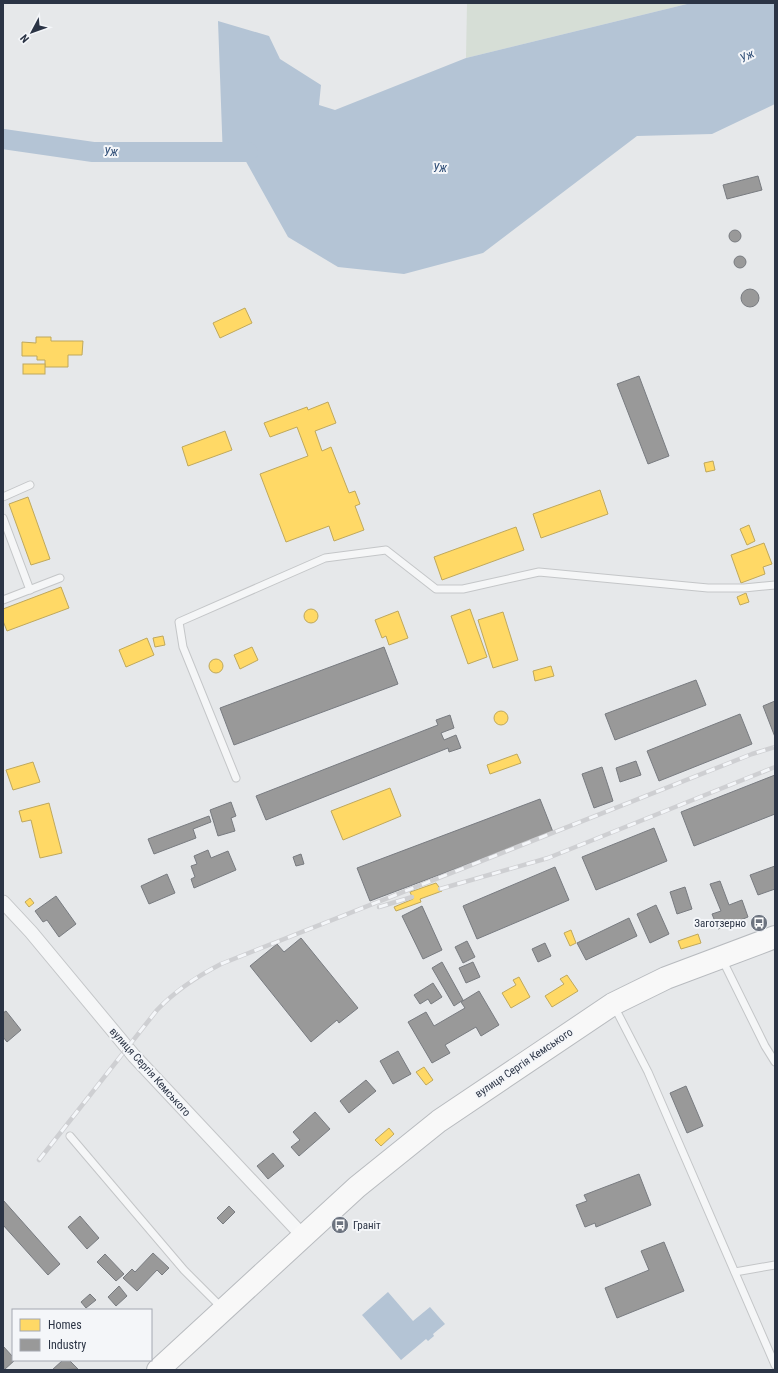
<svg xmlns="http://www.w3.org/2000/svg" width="778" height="1373" viewBox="0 0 778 1373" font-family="'Roboto Condensed',sans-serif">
  <rect width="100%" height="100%" fill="#e6e8ea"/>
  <polygon fill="#d6ded6" points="467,3 691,3 466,58"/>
  <g fill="#b4c4d5">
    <polygon points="691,3 775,3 775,104 712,134 637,136 483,253 404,274 338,267 288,237 244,158 223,159 218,21 269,36 280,59 321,85 319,105 335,110 466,58"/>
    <polygon points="388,1292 413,1321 430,1307 445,1324 433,1334 434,1336 428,1341 426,1339 401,1360 362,1315"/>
  </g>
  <g fill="#ffd966" stroke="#bfa85c">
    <polygon points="245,308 252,323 220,338 213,323"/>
    <polygon points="36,337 51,337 51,341 83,341 82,355 68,355 68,367 45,367 45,360 37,360 37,356 22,356 22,342 36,343"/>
    <rect x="23" y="364" width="22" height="10"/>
    <polygon points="328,402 336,423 315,431 322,451 331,447 349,493 355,491 360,504 355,506 364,530 334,541 329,526 286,542 260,474 308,456 297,427 270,437 264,423 307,407 308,410"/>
    <polygon points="225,431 232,450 188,466 182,447"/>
    <polygon points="713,461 715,470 706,472 704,463"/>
    <polygon points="600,490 608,514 541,538 533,514"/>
    <polygon points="28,497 50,559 31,565 9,504"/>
    <polygon points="749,525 755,541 747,545 740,529"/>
    <polygon points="516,527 524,550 442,580 434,557"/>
    <polygon points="764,543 772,564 763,567 765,574 741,583 731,555"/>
    <polygon points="61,587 69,608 7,631 3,621 3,609"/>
    <polygon points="746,593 749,602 740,605 737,597"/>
    <polygon points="470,609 487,657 468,664 451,616"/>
    <circle cx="311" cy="616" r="7"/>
    <polygon points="398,611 408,638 389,645 386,636 382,638 375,620"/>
    <polygon points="503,612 518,660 493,668 478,620"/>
    <polygon points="163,636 165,645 155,647 153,638"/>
    <polygon points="147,638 154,655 126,667 119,650"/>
    <polygon points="252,647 258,660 240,669 234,655"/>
    <circle cx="216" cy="666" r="7"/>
    <polygon points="551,666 554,676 535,681 533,671"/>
    <circle cx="501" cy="718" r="7"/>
    <polygon points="517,754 521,763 490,774 487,765"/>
    <polygon points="33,762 40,782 13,790 6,770"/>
    <polygon points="390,788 401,816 343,840 331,811"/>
    <polygon points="49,803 62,853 40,858 31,820 22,822 19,811"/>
    <polygon points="436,883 442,891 420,899 421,902 396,911 394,907 413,899 410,892"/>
    <polygon points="30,898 34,903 29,907 25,902"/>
    <polygon points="571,930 576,943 570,946 564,933"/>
    <polygon points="698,934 701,943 681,949 678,941"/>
    <polygon points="567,975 578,991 552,1007 545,996 564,984 560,979"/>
    <polygon points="519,977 530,997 511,1008 502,993 516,985 513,980"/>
    <polygon points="424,1067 433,1080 426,1085 416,1072"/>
    <polygon points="389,1128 394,1134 381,1146 375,1140"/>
  </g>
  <g fill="#999" stroke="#787b80">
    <polygon points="758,176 762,190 727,199 723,185"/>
    <circle cx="735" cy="236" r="6"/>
    <circle cx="740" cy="262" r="6"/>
    <circle cx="750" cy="298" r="9"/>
    <polygon points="639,376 669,456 648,464 617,384"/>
    <polygon points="384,647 398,684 234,745 220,708"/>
    <polygon points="696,680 706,705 615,740 605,714"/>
    <polygon points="775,701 775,737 763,706"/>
    <polygon points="740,714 752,744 659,781 647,751"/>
    <polygon points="450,715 454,728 441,733 444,740 456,735 461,748 449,752 448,748 266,820 256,796 438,725 436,720"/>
    <polygon points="636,761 641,775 620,782 616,768"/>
    <polygon points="602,767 613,801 594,808 582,774"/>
    <polygon points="775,775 775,814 694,846 681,812"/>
    <polygon points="540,799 553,832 370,901 357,868"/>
    <polygon points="231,802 236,816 231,818 235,831 218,836 210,810"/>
    <polygon points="209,816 211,822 193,829 196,838 154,854 148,839"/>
    <polygon points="654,828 667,861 596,890 582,857"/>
    <polygon points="208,850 211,858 228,851 236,870 194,888 191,879 195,877 191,866 197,864 194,856"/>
    <polygon points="301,854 304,864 296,866 293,857"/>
    <polygon points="775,866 775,889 758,895 750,875"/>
    <polygon points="555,867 569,900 477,939 463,906"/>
    <polygon points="167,874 175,893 149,904 141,886"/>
    <polygon points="720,881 729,905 742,900 748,917 718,929 712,914 721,911 710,884"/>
    <polygon points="685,887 692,909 677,914 670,892"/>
    <polygon points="56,896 76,924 59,937 47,920 43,922 35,911"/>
    <polygon points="656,905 669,934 650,943 637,914"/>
    <polygon points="422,906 442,950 423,959 402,916"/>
    <polygon points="629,918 637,936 586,960 577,943"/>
    <polygon points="301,938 358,1008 339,1023 337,1020 311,1042 250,966 277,944 284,952"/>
    <polygon points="467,941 475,957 463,963 455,947"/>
    <polygon points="545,943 551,956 538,962 532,949"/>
    <polygon points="442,962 463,1000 454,1006 432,968"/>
    <polygon points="473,962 480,977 466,983 459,968"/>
    <polygon points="433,983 442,997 431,1004 428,999 420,1004 414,995"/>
    <polygon points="479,991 499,1025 481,1036 476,1027 445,1045 450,1053 432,1063 408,1022 426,1012 434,1026 465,1008 461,1002"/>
    <polygon points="6,1011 21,1030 7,1042 3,1037 3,1013"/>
    <polygon points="398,1051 411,1074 393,1084 380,1061"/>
    <polygon points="366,1080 376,1091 349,1113 340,1101"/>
    <polygon points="686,1086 703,1126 687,1133 670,1093"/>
    <polygon points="315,1112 330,1129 299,1156 291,1147 300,1140 293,1132"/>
    <polygon points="273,1153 284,1166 268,1179 257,1166"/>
    <polygon points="639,1174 651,1205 596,1227 595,1223 585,1227 576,1205 587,1201 584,1195"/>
    <polygon points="3,1200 60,1264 48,1275 3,1225"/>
    <polygon points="229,1206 235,1212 223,1224 217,1218"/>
    <polygon points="80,1216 99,1238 87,1249 68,1227"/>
    <polygon points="664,1242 684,1291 617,1318 605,1288 649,1270 641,1251"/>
    <polygon points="153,1253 169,1268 162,1275 157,1270 137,1291 123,1278 132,1269 135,1272"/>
    <polygon points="105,1254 124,1274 116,1281 97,1262"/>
    <polygon points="119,1286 127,1296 116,1306 108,1297"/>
    <polygon points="90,1294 96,1300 86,1308 81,1302"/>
    <polygon points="3,1346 13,1357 13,1360 15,1360 4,1370"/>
    <polygon points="63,1360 69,1360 78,1369 52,1370"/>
  </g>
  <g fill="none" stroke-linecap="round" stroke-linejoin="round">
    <polyline stroke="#b4c4d5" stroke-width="20" points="3,139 93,152 248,152"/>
    <defs>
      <g id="lane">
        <polyline points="3,497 30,485"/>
        <polyline points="3,518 30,590"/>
        <polyline points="3,600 60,578"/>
        <polyline points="236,778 183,647 179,622 325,558 386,550 436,589 463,589 539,572 708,588 744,588 775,585"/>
        <polyline points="722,959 765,1046 775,1062"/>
        <polyline points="614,1006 648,1072 775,1365"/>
        <polyline points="70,1136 184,1270 222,1308"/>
        <polyline points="735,1272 775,1265"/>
      </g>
      <polyline id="street" points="3,902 31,932 134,1056 303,1236"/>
      <polyline id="highway" points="158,1370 357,1187 439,1121 613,1004 666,978 775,937"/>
    </defs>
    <use href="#lane" stroke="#c4c6c8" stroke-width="9"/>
    <use href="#street" stroke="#c4c6c8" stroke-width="15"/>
    <use href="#highway" stroke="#b8bbbf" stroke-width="24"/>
    <use href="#lane" stroke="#f5f6f7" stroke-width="7"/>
    <use href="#street" stroke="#f5f6f7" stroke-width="13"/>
    <use href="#highway" stroke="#f8f8f8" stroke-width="22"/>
    <defs>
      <g id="rail">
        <polyline points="440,889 548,858 775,767"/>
        <polyline points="379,907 412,897"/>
        <path d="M 39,1160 L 157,1010 C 176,990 196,977 221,964 L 752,754 L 775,747"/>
      </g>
    </defs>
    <use href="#rail" stroke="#cecfd2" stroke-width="4.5"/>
    <use href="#rail" stroke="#f4f6f9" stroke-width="3" stroke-dasharray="9" stroke-linecap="butt"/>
  </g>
  <defs>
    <symbol id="bus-disc" viewBox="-11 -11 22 22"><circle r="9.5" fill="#6c737f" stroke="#f4f6f9"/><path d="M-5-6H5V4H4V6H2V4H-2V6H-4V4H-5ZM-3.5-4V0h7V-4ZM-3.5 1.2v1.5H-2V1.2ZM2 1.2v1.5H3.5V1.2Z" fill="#fff"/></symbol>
  </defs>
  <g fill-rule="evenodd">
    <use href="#bus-disc" x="749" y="913" width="20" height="20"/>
    <use href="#bus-disc" x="330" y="1215" width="20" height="20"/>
  </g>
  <g text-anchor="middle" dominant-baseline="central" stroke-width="4" stroke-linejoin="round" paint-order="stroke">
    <g font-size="11" fill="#2b3445" stroke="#f4f6f9" text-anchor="end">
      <text x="746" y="923">Заготзерно</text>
      <text x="353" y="1225" text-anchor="start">Граніт</text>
    </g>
    <g font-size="11" fill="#2b3445" stroke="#f4f6f9">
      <text transform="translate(524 1063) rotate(-34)">вулиця Сергія Кемського</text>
      <text transform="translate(150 1072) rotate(48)">вулиця Сергія Кемського</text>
    </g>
    <g font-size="12" font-style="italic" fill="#34527a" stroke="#f4f6f9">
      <text transform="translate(747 56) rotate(-27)">Уж</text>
      <text x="111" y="152">Уж</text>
      <text x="440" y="168">Уж</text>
    </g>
  </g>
  <rect width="778" height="1373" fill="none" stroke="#2b3445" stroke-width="8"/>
  <rect x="12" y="1309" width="140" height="52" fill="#f4f6f9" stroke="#a4a8b1"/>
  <rect x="20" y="1319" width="20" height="12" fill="#ffd966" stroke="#a4a8b1"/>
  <text x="48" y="1329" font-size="12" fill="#2b3445">Homes</text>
  <rect x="20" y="1339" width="20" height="12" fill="#999999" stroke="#a4a8b1"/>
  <text x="48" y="1349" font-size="12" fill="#2b3445">Industry</text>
  <g transform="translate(32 32) rotate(229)" stroke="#f4f6f9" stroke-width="3" paint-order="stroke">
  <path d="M0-3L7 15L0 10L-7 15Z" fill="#2b3445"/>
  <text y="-6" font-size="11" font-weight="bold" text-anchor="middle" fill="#2b3445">N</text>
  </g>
</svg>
